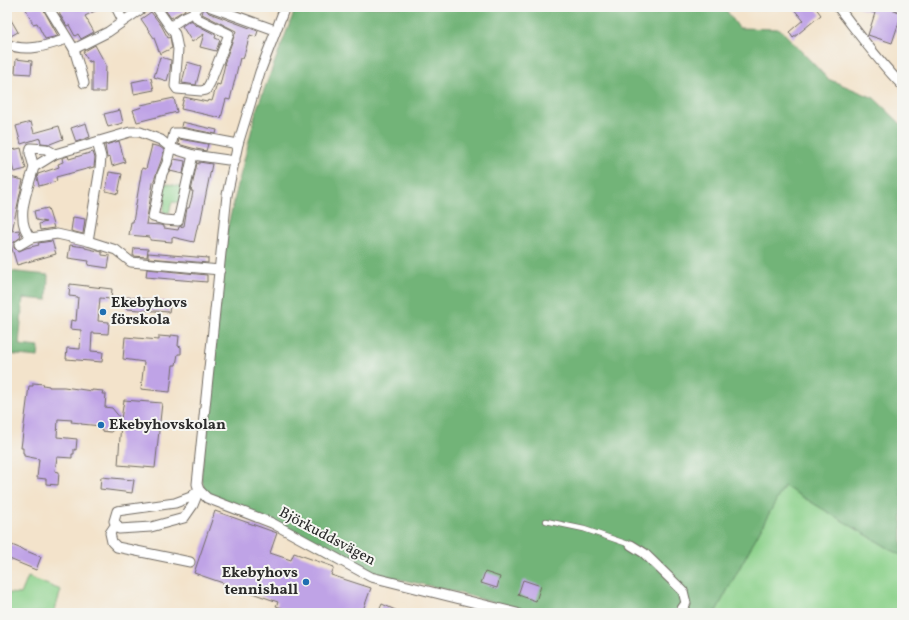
<svg xmlns="http://www.w3.org/2000/svg" width="909" height="620" viewBox="0 0 909 620" font-family="Vollkorn,serif">
  <rect width="100%" height="100%" fill="#f6f6f2"/>
  <filter id="ink" filterUnits="userSpaceOnUse"><feTurbulence type="fractalNoise" baseFrequency=".025" numOctaves="2"/><feDisplacementMap in="SourceGraphic" scale="8" xChannelSelector="R" yChannelSelector="G"/><feConvolveMatrix kernelMatrix="1 2 1 2 8 2 1 2 1" color-interpolation-filters="sRGB"/></filter>
  <filter id="wash" filterUnits="userSpaceOnUse"><feTurbulence type="fractalNoise" baseFrequency=".012" numOctaves="4" result="noise"/><feDisplacementMap in="SourceGraphic" scale="16" xChannelSelector="R" yChannelSelector="G"/><feGaussianBlur stdDeviation="0.9" result="paint"/><feColorMatrix in="noise" values="0 0 0 0 0 0 0 0 0 0 0 0 0 0 0 0 0 1.4 0 .05"/><feComposite in="paint" operator="in"/></filter>
  <g filter="url(#wash)">
    <rect width="100%" height="100%" fill="#f3e3cb"/>
    <g fill="#8dd28c" stroke="#5c7e5c">
      <polygon points="163,183 184,187 181,203 172,202 169,213 163,212 165,201 160,200"/>
      <polygon points="784,486 902,556 902,613 715,613"/>
      <polygon points="28,577 61,590 54,613 7,613 7,593 21,594"/>
    </g>
    <g fill="#72b478" stroke="#4e7052">
      <polygon points="296,7 724,7 739,28 780,29 828,79 874,98 902,125 902,556 784,486 715,613 532,613 448,590 371,573 211,497 204,488 201,476 227,229 257,108"/>
      <polygon points="7,271 48,275 47,300 23,298 19,345 39,347 38,357 7,354"/>
    </g>
    <g id="blocks">
      <g fill="#bfa3e6">
        <polygon points="25,7 42,7 58,36 45,39 37,23 33,24"/>
        <polygon points="60,7 103,7 85,16 94,32 81,39 78,34 75,36 69,25 67,26 59,13 63,11"/>
        <polygon points="165,7 184,7 185,10 171,18 164,8"/>
        <polygon points="204,7 209,13 258,31 256,37 250,35 243,59 240,58 230,100 226,99 221,118 181,109 184,97 207,102 208,100 212,101 217,84 220,85 225,64 224,64 236,31 202,14"/>
        <polygon points="792,7 815,7 821,15 793,38 789,32 803,20"/>
        <polygon points="860,7 886,7 902,13 892,43 868,35 875,13 859,8"/>
        <polygon points="151,12 161,25 168,38 170,37 172,48 160,54 154,38 141,19"/>
        <polygon points="7,13 18,32 7,38"/>
        <polygon points="191,20 196,26 197,25 216,35 215,38 220,40 216,51 200,47 204,34 192,42 182,26"/>
        <polygon points="95,45 106,65 105,92 92,92 92,61 89,62 83,52"/>
        <polygon points="160,57 171,60 170,70 167,81 154,77"/>
        <polygon points="16,59 32,61 31,74 15,73"/>
        <polygon points="187,62 201,66 196,85 182,83"/>
        <polygon points="151,78 154,90 134,94 132,82"/>
        <polygon points="174,98 177,112 137,122 133,110 142,107 141,105"/>
        <polygon points="120,110 123,123 108,127 104,114"/>
        <polygon points="31,122 34,133 59,126 63,139 50,144 41,143 40,138 21,144 16,126"/>
        <polygon points="182,122 217,130 216,134 181,127"/>
        <polygon points="86,123 90,137 76,142 71,128"/>
        <polygon points="179,139 208,144 206,151 192,148 178,144"/>
        <polygon points="119,141 125,162 112,166 110,157 107,158 105,145"/>
        <polygon points="152,145 160,147 164,150 161,161 153,183 146,224 160,225 164,226 164,228 178,230 179,227 184,226 187,208 189,208 192,197 193,191 191,191 197,163 199,164 199,162 212,164 200,224 198,224 194,242 172,237 172,242 150,240 150,237 129,235 131,222 133,222 142,168 146,169"/>
        <polygon points="21,148 26,169 14,172 8,151"/>
        <polygon points="93,152 95,158 94,167 56,177 57,181 39,186 37,178 38,174 59,167 58,164 63,162 62,158 68,156 69,159"/>
        <polygon points="174,159 185,161 183,174 170,171"/>
        <polygon points="109,172 122,174 118,194 106,191"/>
        <polygon points="10,177 23,180 12,231 19,230 21,237 14,242 14,248 19,251 26,248 39,245 38,243 52,241 56,254 17,265 10,242 7,243 7,190"/>
        <polygon points="48,208 54,228 40,230 39,224 46,222 36,220 34,211"/>
        <polygon points="73,217 85,219 83,234 71,231"/>
        <polygon points="70,245 85,247 85,248 98,251 102,252 102,255 110,256 108,268 88,265 89,261 68,258"/>
        <polygon points="134,248 148,249 147,257 133,256"/>
        <polygon points="148,253 208,258 208,263 148,258"/>
        <polygon points="147,269 207,275 207,282 146,277"/>
        <polygon points="70,284 112,289 111,299 100,298 98,321 109,322 108,334 92,333 91,351 103,352 102,362 66,359 67,348 80,349 81,330 70,329 71,320 76,321 78,297 69,296"/>
        <polygon points="127,297 171,302 169,312 126,309"/>
        <polygon points="171,335 179,336 178,346 181,347 181,354 178,354 176,365 173,365 170,392 141,389 144,362 123,359 125,337 159,340 159,336 171,337"/>
        <polygon points="33,383 44,384 43,385 49,386 49,387 64,387 92,391 92,390 103,391 102,394 106,394 105,407 112,408 121,419 124,400 162,403 155,468 118,465 121,423 111,432 101,431 101,426 81,424 81,423 71,422 72,420 58,419 57,437 77,439 76,450 74,449 74,454 72,454 72,458 57,457 55,471 59,472 58,485 46,484 46,479 37,478 39,459 24,456 24,453 23,453 23,448 21,448 29,386 33,386"/>
        <polygon points="101,477 134,480 132,493 100,489"/>
        <polygon points="215,511 277,533 270,553 291,560 294,553 334,567 331,575 371,588 362,613 297,613 276,606 278,602 194,573"/>
        <polygon points="7,543 41,557 36,570 7,558"/>
        <polygon points="485,572 500,577 497,588 481,583"/>
        <polygon points="523,580 541,586 536,601 518,595"/>
        <polygon points="382,604 402,613 378,613"/>
      </g>
    </g>
  </g>
  <g filter="url(#ink)">
    <use href="#blocks" fill-opacity="0" stroke="#716b63" stroke-width="1"/>
    <g fill="none" stroke-linecap="round" stroke-linejoin="round">
      <defs>
        <polyline id="service" points="546,521 584,529 631,545"/>
        <g id="minor">
          <polyline points="48,7 74,49 108,32 144,7"/>
          <polyline points="116,7 123,21"/>
          <polyline points="156,7 175,34 178,49 175,86 177,89 201,91 206,90 210,83 229,34 198,19 193,13 197,7"/>
          <polyline points="211,7 275,30"/>
          <polyline points="285,7 260,72 238,144 227,195 197,484 199,490 207,498 272,523 371,577 517,613"/>
          <path d="M 838,7 C 859,34 878,61 902,85"/>
          <polyline points="170,27 184,17 193,13"/>
          <path d="M 7,44 C 26,53 49,45 67,39"/>
          <polyline points="74,49 84,83"/>
          <polyline points="193,155 178,221 164,220 153,217 162,174 167,163 174,133 180,133 238,144"/>
          <polyline points="34,167 30,153 31,148 46,149 55,154"/>
          <polyline points="88,241 100,168 101,157 97,142"/>
          <polyline points="19,245 31,238"/>
          <path d="M 220,270 L 131,262 L 116,250 L 88,241 L 57,234 L 31,238 C 13,220 29,187 34,167 L 55,154 L 130,132 L 140,132 L 161,140 L 171,148 L 193,155 L 235,161"/>
          <polygon points="199,490 193,505 184,518 151,527 119,529 114,521 117,511 175,503 191,497"/>
          <polyline points="116,524 110,533 112,542 117,547 190,562"/>
          <polyline points="631,545 644,553 683,591 686,603 679,613"/>
        </g>
      </defs>
      <use href="#service" stroke="#716b63" stroke-width="6"/>
      <use href="#minor" stroke="#716b63" stroke-width="11"/>
      <use href="#service" stroke="#fff" stroke-width="4.5"/>
      <use href="#minor" stroke="#fff" stroke-width="9"/>
    </g>
  </g>
  <g fill="#1f6fb2" stroke="#f6f6f2" stroke-width="1.5">
    <circle cx="103" cy="312" r="4"/>
    <circle cx="101" cy="425" r="4"/>
    <circle cx="306" cy="582" r="4"/>
  </g>
  <g text-anchor="middle" dominant-baseline="central" stroke-width="4" stroke-linejoin="round" paint-order="stroke">
    <g font-size="15" font-weight="bold" fill="#2b2b2b" stroke="#f6f6f2" text-anchor="start">
      <text x="111" y="303">Ekebyhovs<tspan x="111" dy="17">förskola</tspan></text>
      <text x="109" y="425">Ekebyhovskolan</text>
      <text x="298" y="573" text-anchor="end">Ekebyhovs<tspan x="298" dy="17">tennishall</tspan></text>
    </g>
    <g font-size="15" fill="#2b2b2b" stroke="#f6f6f2">
      <text transform="translate(327 537) rotate(28)">Björkuddsvägen</text>
    </g>
  </g>
  <rect width="909" height="620" fill="none" stroke="#f6f6f2" stroke-width="24"/>
</svg>
